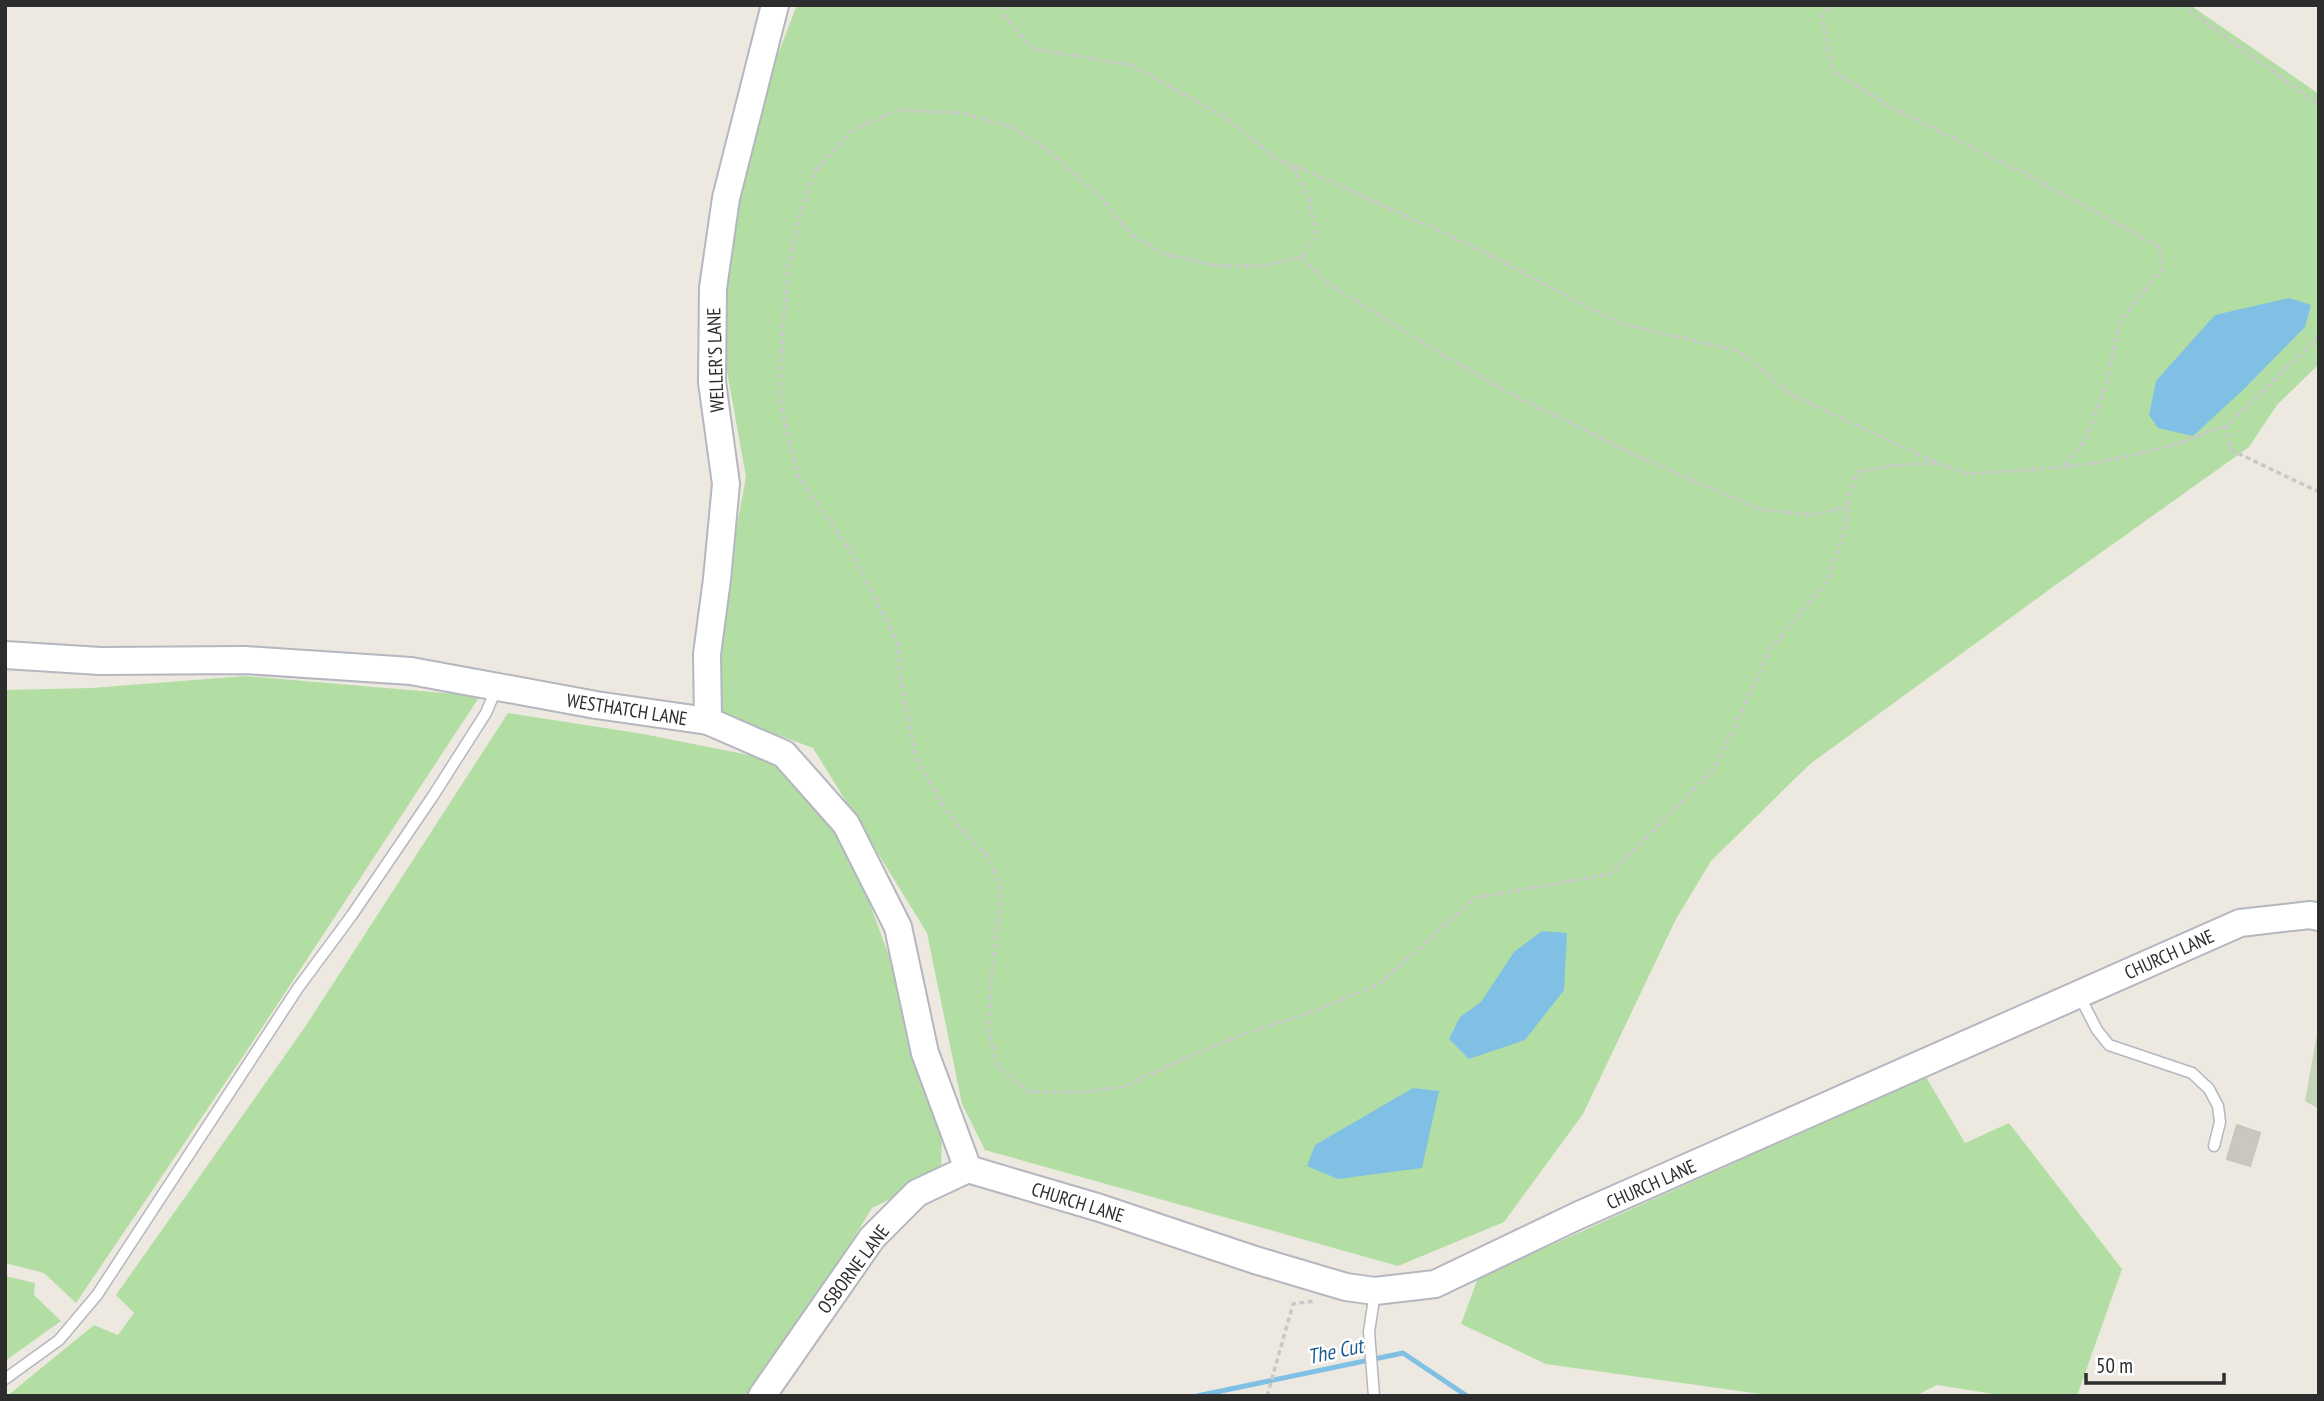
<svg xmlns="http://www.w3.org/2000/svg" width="2324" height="1401" viewBox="0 0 2324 1401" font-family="'PT Sans Narrow',sans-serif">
  <rect width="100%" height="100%" fill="#ede9e1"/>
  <g fill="#b2dea4">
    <polygon points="797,5 2190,5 2319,94 2319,364 2277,405 2249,447 2050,589 1810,764 1711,861 1676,919 1583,1114 1504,1222 1398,1266 985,1150 962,1104 927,933 813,748 725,715 710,695 728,573 746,477 720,332 731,238 770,75"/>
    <polygon points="245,676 480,696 248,1049 76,1303 44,1273 5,1263 5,690 92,688"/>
    <polygon points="508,713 643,734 779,761 851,853 898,980 942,1128 941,1174 872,1208 757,1396 7,1396 94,1325 118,1335 134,1313 116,1295 305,1027"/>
    <polygon points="1926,1077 1965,1143 2009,1123 2122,1269 2077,1396 2006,1396 1937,1385 1915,1396 1775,1396 1546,1364 1461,1324 1478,1278"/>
    <polygon points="5,1276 35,1283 34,1295 61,1321 5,1361"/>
  </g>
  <polygon fill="#c5d5ba" points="2319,1023 2319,1109 2305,1101"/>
  <g fill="#80c0e4">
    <polygon points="2289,298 2311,305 2305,327 2244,389 2193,436 2158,428 2149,415 2156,381 2215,315"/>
    <polygon points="1542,931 1567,933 1564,990 1525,1040 1469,1059 1449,1039 1460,1017 1481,1002 1514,952"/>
    <polygon points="1413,1088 1439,1091 1422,1168 1338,1179 1307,1166 1315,1145"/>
  </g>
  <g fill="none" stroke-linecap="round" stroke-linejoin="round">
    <polyline stroke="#80c0e4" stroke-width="5" points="1197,1396 1403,1353 1467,1396"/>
  </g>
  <polygon fill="#c9c7bf" stroke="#c9c5bb" stroke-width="2" points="2237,1125 2260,1133 2250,1166 2227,1159"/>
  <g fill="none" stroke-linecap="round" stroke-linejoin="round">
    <defs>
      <g id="lane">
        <polyline points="2079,995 2097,1030 2109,1045 2192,1073 2209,1089 2218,1106 2220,1122 2214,1146"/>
        <polyline points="5,1379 59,1340 97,1295 298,988 352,915 433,796 486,713 497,687"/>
        <polyline points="1374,1396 1369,1332 1375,1292"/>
      </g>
      <g id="secondary">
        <polyline points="5,655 100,661 245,660 411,671 596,705 708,721 784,754 846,824 898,927 925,1053 968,1169"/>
        <polyline points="708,721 707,654 717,579 726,484 712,382 713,288 726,198 775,5"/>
        <polyline points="968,1169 1100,1208 1255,1260 1346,1287 1375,1291 1435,1284 1577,1216 2240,923 2310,915 2319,917"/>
        <polyline points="762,1396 872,1238 917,1193 968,1169"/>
      </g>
    </defs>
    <use href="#lane" stroke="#b5b6bf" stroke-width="13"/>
    <use href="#secondary" stroke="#b5b6bf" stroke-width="30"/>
    <g stroke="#c8c8c8" stroke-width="3.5" stroke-dasharray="5 3.5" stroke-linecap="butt">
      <polyline points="1005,5 1005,17 1033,49 1131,65 1226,118 1279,161 1312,173 1474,247 1619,323 1739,351 1790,394 1937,463 1968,474 2063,467 2085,441 2106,386 2120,321 2161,270 2160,247 2032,177 1893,108 1833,71 1822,17 1830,5"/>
      <polyline points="2182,5 2319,105"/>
      <polyline points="1293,166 1309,201 1316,233 1302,257 1262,266 1217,266 1164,254 1132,235 1097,194 1051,153 1015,128 962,113 900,110 855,128 816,170 801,210 789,264 783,324 779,396 798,476 851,551 898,643 902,689 916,757 940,801 962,830 990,859 1001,891 992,973 988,1031 999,1068 1030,1092 1084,1092 1123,1087 1183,1059 1244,1034 1315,1011 1379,984 1475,898 1610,874 1715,768 1771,648 1827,581 1845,530 1849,496 1857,472 1889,466 1937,463"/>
      <polyline points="1302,257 1327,283 1443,355 1515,396 1635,455 1759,509 1812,515 1848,507"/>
      <polyline points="2319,336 2226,427 2231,450 2319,492"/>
      <path d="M 2065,467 C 2104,462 2141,454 2179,443 C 2195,438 2209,430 2226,427"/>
      <polyline points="1267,1396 1293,1304 1314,1301"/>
    </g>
    <use href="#lane" stroke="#fff" stroke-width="10"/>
    <use href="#secondary" stroke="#fff" stroke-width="26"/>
  </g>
  <g text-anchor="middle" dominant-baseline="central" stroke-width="5" stroke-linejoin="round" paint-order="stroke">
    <g font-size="19" fill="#2d2d2d" stroke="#fff">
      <text transform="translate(715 360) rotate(-92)">WELLER'S LANE</text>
      <text transform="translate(627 709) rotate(9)">WESTHATCH LANE</text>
      <text transform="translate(2169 954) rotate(-24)">CHURCH LANE</text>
      <text transform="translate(1651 1184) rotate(-24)">CHURCH LANE</text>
      <text transform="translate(1078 1202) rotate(17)">CHURCH LANE</text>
      <text transform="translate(853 1269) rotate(-53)">OSBORNE LANE</text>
    </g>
    <g font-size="21" font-style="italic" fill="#1b5f93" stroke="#fff">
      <text transform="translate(1335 1351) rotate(-12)">The Cut</text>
    </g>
  </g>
  <rect width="2324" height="1401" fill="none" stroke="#2d2d2d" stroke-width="14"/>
  <path d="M2086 1373v10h138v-10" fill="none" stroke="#2d2d2d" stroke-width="3.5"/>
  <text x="2096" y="1373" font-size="21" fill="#2d2d2d" stroke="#ffffff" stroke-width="5" paint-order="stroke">50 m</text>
</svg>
